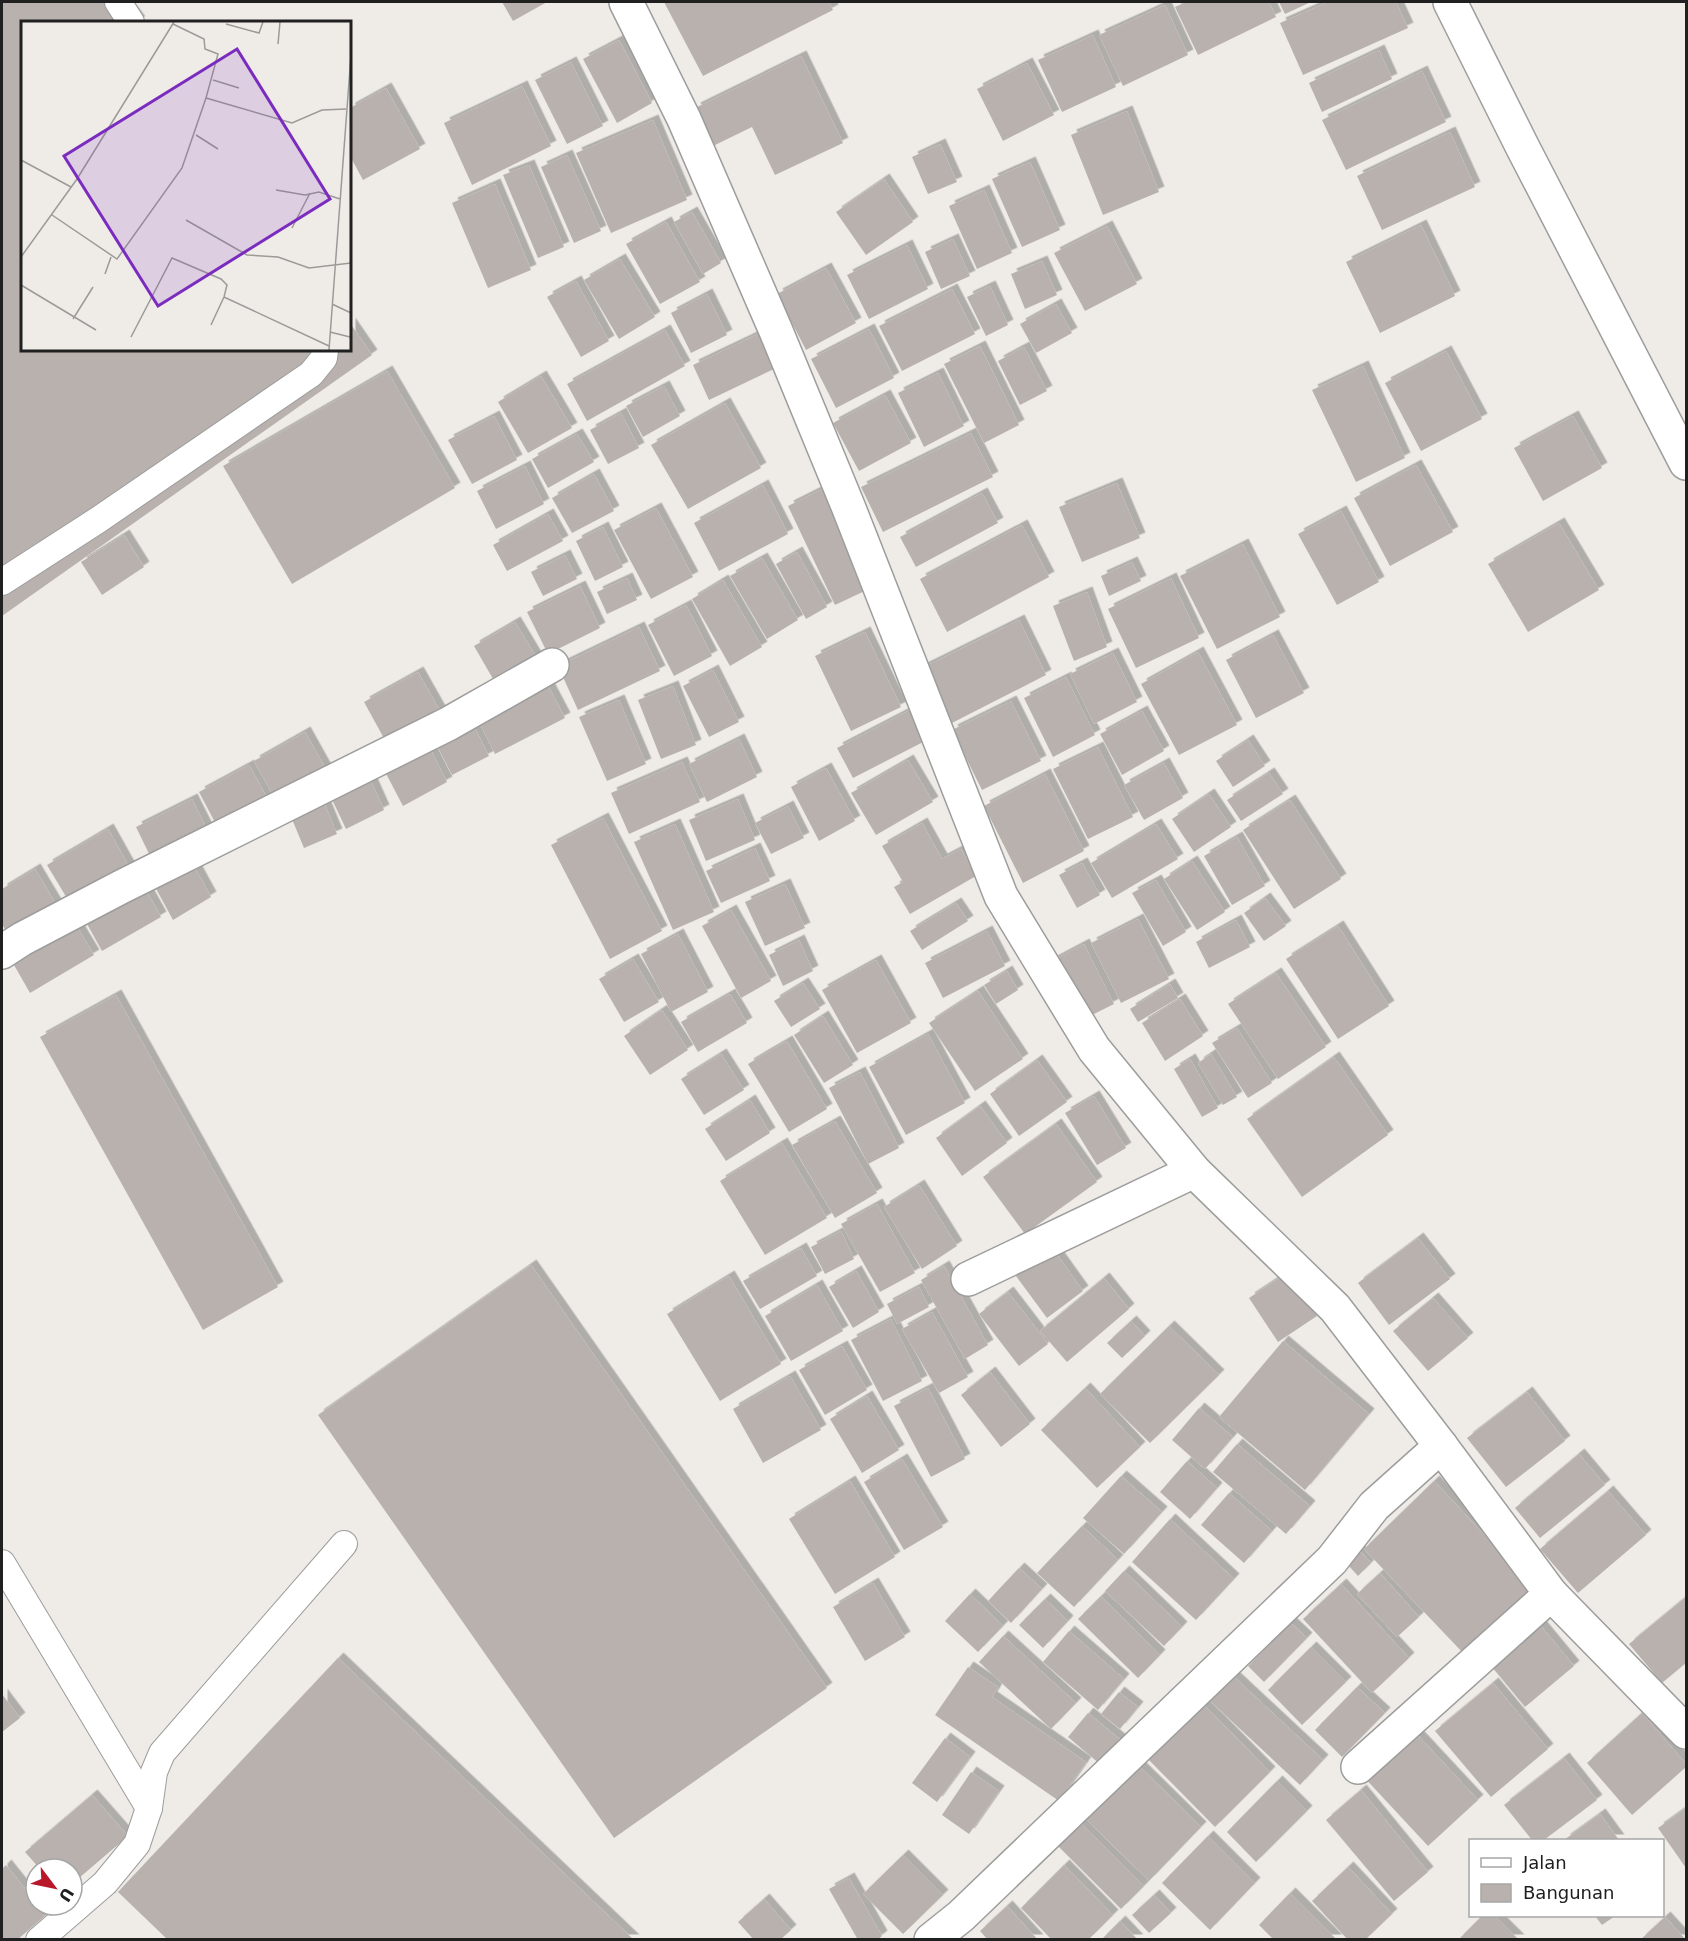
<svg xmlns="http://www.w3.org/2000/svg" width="1688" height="1941" viewBox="0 0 1688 1941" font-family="'DejaVu Sans',sans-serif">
  <defs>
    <filter id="shadow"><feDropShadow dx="5.5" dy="-5.5" stdDeviation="0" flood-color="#0004"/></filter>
  </defs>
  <rect width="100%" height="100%" fill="#efece8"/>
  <g fill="#b9b1ae" filter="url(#shadow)">
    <polygon points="2,2 125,2 140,22 22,22 22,350 350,350 350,323 372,355 2,616"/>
    <polygon points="502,2 547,2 513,21"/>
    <polygon points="664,2 829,2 833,10 703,76"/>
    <polygon points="1186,2 1269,2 1276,17 1198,55 1175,7"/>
    <polygon points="1279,2 1311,2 1285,14"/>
    <polygon points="1328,2 1396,2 1408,28 1303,75 1280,23"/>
    <polygon points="1165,5 1188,55 1123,86 1099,35"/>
    <polygon points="1093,35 1116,87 1062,112 1038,60"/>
    <polygon points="619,40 652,103 617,123 583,59"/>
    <polygon points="1379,50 1392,79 1322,112 1309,83"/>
    <polygon points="801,56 843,143 775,175 752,127 713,146 695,108"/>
    <polygon points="571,62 603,126 567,144 535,80"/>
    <polygon points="1027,63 1054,115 1003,141 977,89"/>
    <polygon points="1422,71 1446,122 1346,170 1322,120"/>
    <polygon points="522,86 551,146 472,185 444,123"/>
    <polygon points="386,88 420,149 363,180 350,156 350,108"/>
    <polygon points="1127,111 1159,192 1103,215 1071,135"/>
    <polygon points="653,120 687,200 611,233 576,153"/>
    <polygon points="1450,132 1475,187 1382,230 1357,176"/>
    <polygon points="940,144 957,182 928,194 912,157"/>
    <polygon points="567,155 601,231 574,243 541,167"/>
    <polygon points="1030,162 1060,230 1022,247 992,179"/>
    <polygon points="529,165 564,247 538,258 503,175"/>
    <polygon points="884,179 913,222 866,255 836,212"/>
    <polygon points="495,184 531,270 488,288 452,203"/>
    <polygon points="984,190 1012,253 977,269 949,206"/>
    <polygon points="692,212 721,263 703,274 674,222"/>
    <polygon points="666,222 700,282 660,304 626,244"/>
    <polygon points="1421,225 1455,296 1380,333 1346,262"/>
    <polygon points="1107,226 1137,284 1085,311 1054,253"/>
    <polygon points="953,239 970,276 941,289 925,252"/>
    <polygon points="907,245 928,289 869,319 847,275"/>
    <polygon points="620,259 655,317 619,339 584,280"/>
    <polygon points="1042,261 1057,295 1025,309 1011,274"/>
    <polygon points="826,268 856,323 806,350 777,294"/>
    <polygon points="576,281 609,341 581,357 547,297"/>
    <polygon points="990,286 1008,325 986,336 967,297"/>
    <polygon points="952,289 975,334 902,371 879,326"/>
    <polygon points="707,294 727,335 691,353 671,313"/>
    <polygon points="1056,304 1072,333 1036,353 1020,324"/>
    <polygon points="869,329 894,378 836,408 811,359"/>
    <polygon points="665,330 685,366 587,421 567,384"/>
    <polygon points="758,334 774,369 709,400 693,365"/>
    <polygon points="980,346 1019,425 984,443 944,364"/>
    <polygon points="1024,347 1047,391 1020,405 998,361"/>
    <polygon points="1446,351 1482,419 1421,451 1385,383"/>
    <polygon points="1363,366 1405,458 1356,482 1312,390"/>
    <polygon points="387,371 455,488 292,584 223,466"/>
    <polygon points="938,373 964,426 924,447 898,393"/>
    <polygon points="541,376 572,428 528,453 498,402"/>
    <polygon points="664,386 680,416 643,437 626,406"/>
    <polygon points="885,395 911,443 859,471 833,423"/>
    <polygon points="725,403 761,468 688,509 651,445"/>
    <polygon points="621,413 639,448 608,464 590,430"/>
    <polygon points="494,416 517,460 472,484 448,440"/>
    <polygon points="1573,416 1602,468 1543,501 1514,448"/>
    <polygon points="971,433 993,477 883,532 861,487"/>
    <polygon points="577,434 594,462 548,488 532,459"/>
    <polygon points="1416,465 1453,532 1390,566 1354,498"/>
    <polygon points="525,466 544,504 496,529 477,491"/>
    <polygon points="594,474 614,511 572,533 552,498"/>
    <polygon points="1117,483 1140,538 1082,562 1059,507"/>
    <polygon points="763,485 788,534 719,571 694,523"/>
    <polygon points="822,489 869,589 835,605 788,506"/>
    <polygon points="982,493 998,523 916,567 900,537"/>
    <polygon points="656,508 693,577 651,599 614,530"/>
    <polygon points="1341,511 1379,582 1337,605 1298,534"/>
    <polygon points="548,514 563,541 507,571 493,545"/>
    <polygon points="1559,523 1599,590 1528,632 1488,564"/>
    <polygon points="1022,525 1049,577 947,632 920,579"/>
    <polygon points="603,527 623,567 595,581 576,541"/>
    <polygon points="124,535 144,567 102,595 81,562"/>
    <polygon points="1243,544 1280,617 1217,649 1180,576"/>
    <polygon points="797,552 827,607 806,619 776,564"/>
    <polygon points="565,555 577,579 543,596 531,572"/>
    <polygon points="762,558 798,620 767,639 730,576"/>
    <polygon points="1132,562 1141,581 1109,596 1101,576"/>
    <polygon points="627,578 637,600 607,614 597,592"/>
    <polygon points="1171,578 1199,638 1136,668 1108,609"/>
    <polygon points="723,580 762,647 730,666 692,599"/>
    <polygon points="580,586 600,628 548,654 527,612"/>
    <polygon points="1087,592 1107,647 1074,661 1053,606"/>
    <polygon points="686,605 712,656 674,676 648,625"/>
    <polygon points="1019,620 1046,675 950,724 922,668"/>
    <polygon points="515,622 542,667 500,691 474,646"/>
    <polygon points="639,627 660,671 578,710 558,666"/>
    <polygon points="865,632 901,707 851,731 815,656"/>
    <polygon points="1273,635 1304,693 1256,718 1226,660"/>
    <polygon points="1198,652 1237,725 1179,755 1141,684"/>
    <polygon points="1113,653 1137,702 1094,724 1070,674"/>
    <polygon points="713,670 739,722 709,737 683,686"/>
    <polygon points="418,672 440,711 386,742 364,702"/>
    <polygon points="1066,677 1095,735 1053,757 1024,698"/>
    <polygon points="545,680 565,718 495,754 476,716"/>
    <polygon points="673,686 696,745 661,759 638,700"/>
    <polygon points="619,700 646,764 607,781 579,717"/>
    <polygon points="1011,701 1041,761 982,790 952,730"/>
    <polygon points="914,708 929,739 853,778 837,748"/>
    <polygon points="1142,711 1164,751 1122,775 1100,734"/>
    <polygon points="471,720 489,756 452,775 434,740"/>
    <polygon points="305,732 329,775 278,804 254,761"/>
    <polygon points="739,739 757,777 707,802 689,764"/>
    <polygon points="1248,740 1265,766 1233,787 1216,761"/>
    <polygon points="427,742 447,782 403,806 382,766"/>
    <polygon points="1098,747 1133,817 1088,839 1053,769"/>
    <polygon points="908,760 933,802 876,835 851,793"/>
    <polygon points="682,762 700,802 629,834 611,793"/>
    <polygon points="1164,763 1183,798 1144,820 1124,785"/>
    <polygon points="249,765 271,805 220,832 199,792"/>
    <polygon points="826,768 855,821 819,841 791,787"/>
    <polygon points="367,772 384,810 346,829 328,791"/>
    <polygon points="1269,773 1283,794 1241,821 1227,800"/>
    <polygon points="1045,774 1084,851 1023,883 984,806"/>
    <polygon points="1209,794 1231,827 1194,852 1172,819"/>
    <polygon points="322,798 337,834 304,848 289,812"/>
    <polygon points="192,799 212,839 156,868 136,827"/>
    <polygon points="738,799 755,840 706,861 689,820"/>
    <polygon points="1290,800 1341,879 1294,909 1243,830"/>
    <polygon points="788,806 804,838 771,854 755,823"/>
    <polygon points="603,818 662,931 610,959 551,845"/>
    <polygon points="922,823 942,859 961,849 976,876 910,914 894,887 903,882 882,846"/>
    <polygon points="675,824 714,912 673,930 634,842"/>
    <polygon points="1156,824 1178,859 1112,898 1091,863"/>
    <polygon points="108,829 131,870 71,905 47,865"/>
    <polygon points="1237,837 1265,886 1232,905 1204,856"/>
    <polygon points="755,848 770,881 721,903 706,871"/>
    <polygon points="1192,861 1225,912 1197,930 1164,879"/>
    <polygon points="1082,863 1100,895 1077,908 1059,875"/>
    <polygon points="193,864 211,897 173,920 154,885"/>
    <polygon points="35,869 60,911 11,940 2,924 2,889"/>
    <polygon points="1156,880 1186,932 1163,946 1132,893"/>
    <polygon points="141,881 161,917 102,951 82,915"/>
    <polygon points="785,884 805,928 765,946 745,902"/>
    <polygon points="1265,898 1286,926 1264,941 1244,913"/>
    <polygon points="956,903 968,921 922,950 910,931"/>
    <polygon points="731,910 771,981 741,998 702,926"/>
    <polygon points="1138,919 1169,979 1121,1003 1091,943"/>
    <polygon points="73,920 94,955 30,993 10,958"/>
    <polygon points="1236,920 1250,947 1209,968 1196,942"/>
    <polygon points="1338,926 1389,1006 1338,1039 1286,959"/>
    <polygon points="987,931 1005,966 943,998 925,963"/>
    <polygon points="678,934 708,992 671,1012 641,954"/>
    <polygon points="799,940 813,971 783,986 769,955"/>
    <polygon points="1084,944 1114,1004 1082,1020 1052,961"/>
    <polygon points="633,959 659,1002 624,1022 599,979"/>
    <polygon points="876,960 911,1023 857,1053 822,990"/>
    <polygon points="1007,971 1018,990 996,1004 984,985"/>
    <polygon points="1276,973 1326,1047 1278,1079 1228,1004"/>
    <polygon points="803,983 820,1009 791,1027 774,1001"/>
    <polygon points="1170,984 1178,998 1138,1022 1130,1009"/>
    <polygon points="978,991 1023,1059 975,1091 929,1023"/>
    <polygon points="730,994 747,1023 698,1052 681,1022"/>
    <polygon points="116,995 278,1287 203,1330 40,1037"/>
    <polygon points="1180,999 1203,1036 1165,1061 1142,1023"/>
    <polygon points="662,1010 688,1050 650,1075 624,1036"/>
    <polygon points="823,1016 853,1065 824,1083 794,1035"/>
    <polygon points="1237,1028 1272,1083 1248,1098 1212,1043"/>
    <polygon points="928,1034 965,1103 906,1135 869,1067"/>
    <polygon points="787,1041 827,1109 789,1132 748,1064"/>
    <polygon points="721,1054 744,1090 704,1115 681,1079"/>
    <polygon points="1211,1054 1237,1097 1223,1105 1198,1063"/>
    <polygon points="1334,1057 1388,1135 1302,1197 1247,1119"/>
    <polygon points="1190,1059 1218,1108 1202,1117 1174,1069"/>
    <polygon points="1037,1060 1067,1102 1019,1136 990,1094"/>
    <polygon points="860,1072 899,1148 868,1164 829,1088"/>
    <polygon points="1094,1096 1126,1148 1097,1165 1065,1113"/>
    <polygon points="750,1100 770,1133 726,1161 705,1129"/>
    <polygon points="980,1106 1007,1143 962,1176 936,1138"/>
    <polygon points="835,1121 877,1193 835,1218 792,1145"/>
    <polygon points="1056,1124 1097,1182 1025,1234 983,1177"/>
    <polygon points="782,1143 827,1218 765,1255 720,1181"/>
    <polygon points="919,1185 957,1246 922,1269 884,1207"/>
    <polygon points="877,1204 915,1273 880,1292 841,1224"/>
    <polygon points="841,1231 854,1259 825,1274 811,1247"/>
    <polygon points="1418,1238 1450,1279 1389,1325 1358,1283"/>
    <polygon points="1050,1245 1083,1291 1047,1318 1013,1272"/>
    <polygon points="801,1248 817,1276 760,1309 743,1281"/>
    <polygon points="531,1265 827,1688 614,1838 318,1415"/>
    <polygon points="944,1266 988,1345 965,1359 921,1280"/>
    <polygon points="856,1271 879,1312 853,1328 829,1287"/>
    <polygon points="1288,1272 1317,1316 1278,1342 1249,1298"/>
    <polygon points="729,1276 781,1364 720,1401 667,1314"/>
    <polygon points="1104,1278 1129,1309 1067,1362 1040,1331"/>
    <polygon points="817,1285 843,1331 791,1361 765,1316"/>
    <polygon points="919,1287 929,1307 897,1324 887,1304"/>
    <polygon points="1008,1292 1048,1344 1019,1366 979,1314"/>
    <polygon points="1433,1298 1468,1338 1428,1371 1393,1331"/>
    <polygon points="932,1312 968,1377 939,1393 902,1329"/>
    <polygon points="891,1319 922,1381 883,1401 851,1340"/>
    <polygon points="1131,1321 1145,1336 1122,1358 1107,1343"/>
    <polygon points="1169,1326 1219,1375 1150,1443 1100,1394"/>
    <polygon points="1283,1341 1369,1414 1305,1490 1219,1417"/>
    <polygon points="842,1346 867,1390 825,1415 799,1370"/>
    <polygon points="990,1372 1030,1424 1001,1447 961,1395"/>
    <polygon points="790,1376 821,1430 763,1463 733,1409"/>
    <polygon points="928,1388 965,1459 931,1477 894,1406"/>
    <polygon points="1085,1388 1140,1447 1097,1488 1041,1430"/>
    <polygon points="1527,1392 1565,1441 1506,1487 1467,1438"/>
    <polygon points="867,1396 899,1450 862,1473 830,1419"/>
    <polygon points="1199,1408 1233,1437 1205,1469 1172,1440"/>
    <polygon points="1237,1444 1310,1506 1286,1534 1213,1472"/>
    <polygon points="1579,1454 1605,1485 1540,1538 1515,1508"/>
    <polygon points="902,1459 943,1527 904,1550 864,1482"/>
    <polygon points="1187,1461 1217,1488 1190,1519 1160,1492"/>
    <polygon points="1121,1476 1162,1512 1124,1554 1083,1518"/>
    <polygon points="850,1481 895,1557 835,1594 789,1519"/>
    <polygon points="1434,1481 1535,1589 1465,1655 1364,1549"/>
    <polygon points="1608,1491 1646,1535 1578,1593 1540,1549"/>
    <polygon points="1229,1493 1272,1531 1244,1563 1201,1525"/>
    <polygon points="1170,1519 1234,1579 1196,1620 1132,1562"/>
    <polygon points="1082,1526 1118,1560 1074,1607 1037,1573"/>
    <polygon points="1352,1543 1371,1563 1358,1576 1339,1555"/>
    <polygon points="1019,1568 1042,1589 1011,1623 988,1601"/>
    <polygon points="1124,1571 1182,1627 1164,1646 1105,1591"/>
    <polygon points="1380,1573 1419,1617 1397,1637 1357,1594"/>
    <polygon points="873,1583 905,1637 865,1661 833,1607"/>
    <polygon points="1341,1584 1409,1658 1372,1693 1303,1619"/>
    <polygon points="970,1594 1003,1626 978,1652 945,1621"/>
    <polygon points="1101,1596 1160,1655 1138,1678 1078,1619"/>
    <polygon points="1686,1597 1686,1663 1662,1683 1629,1644"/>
    <polygon points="1045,1599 1068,1621 1043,1648 1019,1625"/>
    <polygon points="1536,1620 1574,1666 1525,1707 1487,1661"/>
    <polygon points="1291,1623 1307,1638 1264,1682 1248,1666"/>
    <polygon points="1069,1631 1124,1679 1098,1710 1043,1662"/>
    <polygon points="1003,1636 1076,1703 1051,1729 979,1662"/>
    <polygon points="1311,1647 1346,1682 1302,1725 1268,1690"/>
    <polygon points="338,1658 634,1940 168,1940 118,1892"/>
    <polygon points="968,1667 998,1687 992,1697 1086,1762 1059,1801 935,1715"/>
    <polygon points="1233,1676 1323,1760 1300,1785 1210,1701"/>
    <polygon points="1493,1683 1548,1749 1491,1797 1435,1731"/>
    <polygon points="1357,1687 1385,1713 1342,1757 1315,1730"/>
    <polygon points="1119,1692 1138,1707 1120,1729 1101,1714"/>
    <polygon points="2,1694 20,1718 2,1732"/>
    <polygon points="1201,1702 1270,1772 1215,1827 1146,1757"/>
    <polygon points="1088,1713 1122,1741 1101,1765 1068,1737"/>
    <polygon points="1642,1713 1686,1764 1686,1767 1632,1815 1587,1763"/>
    <polygon points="1410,1727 1478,1800 1428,1846 1361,1774"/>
    <polygon points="945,1738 970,1757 937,1802 912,1783"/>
    <polygon points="1564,1758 1597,1800 1544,1840 1532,1840 1504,1805"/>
    <polygon points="1133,1760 1201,1827 1149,1881 1081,1814"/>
    <polygon points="971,1772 999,1791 969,1834 942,1815"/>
    <polygon points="1277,1781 1307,1811 1256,1862 1227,1832"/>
    <polygon points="1361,1790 1428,1872 1394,1901 1326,1820"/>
    <polygon points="92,1795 128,1836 72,1884 72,1869 40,1869 25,1852"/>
    <polygon points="1686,1808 1686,1868 1658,1828"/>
    <polygon points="1600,1814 1619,1840 1564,1840"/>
    <polygon points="1078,1820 1144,1886 1121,1909 1055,1843"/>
    <polygon points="1208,1836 1255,1883 1210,1930 1162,1883"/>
    <polygon points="903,1855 943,1895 903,1934 863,1894"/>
    <polygon points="6,1865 46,1915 17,1940 2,1940 2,1869"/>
    <polygon points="1064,1865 1113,1915 1088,1940 1052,1940 1021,1908"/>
    <polygon points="1348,1867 1392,1914 1365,1940 1348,1940 1312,1901"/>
    <polygon points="849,1878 882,1936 877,1940 858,1940 829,1889"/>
    <polygon points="1290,1893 1337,1940 1274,1940 1259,1925"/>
    <polygon points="1154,1895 1171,1913 1149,1933 1132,1915"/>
    <polygon points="764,1899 791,1930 780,1940 754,1940 738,1922"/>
    <polygon points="1007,1906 1038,1940 988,1940 980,1931"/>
    <polygon points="1482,1916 1495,1916 1519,1940 1458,1940"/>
    <polygon points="1595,1916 1615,1916 1602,1925"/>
    <polygon points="1665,1917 1686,1940 1640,1940"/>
    <polygon points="1120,1921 1138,1940 1101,1940"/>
  </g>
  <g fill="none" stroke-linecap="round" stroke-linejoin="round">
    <defs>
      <g id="lane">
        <polyline points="118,2 131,22"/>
        <polyline points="2,582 98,520 311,374 324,358 325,350"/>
        <polyline points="2,1563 149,1808"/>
        <polyline points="39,1940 105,1883 137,1844 149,1808 154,1772 162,1753 344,1544"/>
      </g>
      <g id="street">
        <polyline points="626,2 684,119 776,331 848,506 1001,896 1094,1049 1194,1171 1335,1308 1441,1446 1374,1506 1332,1560 961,1916 931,1940"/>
        <polyline points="1450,2 1523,148 1686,463"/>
        <polyline points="2,952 22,939 121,887 448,724 552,665"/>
        <polyline points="968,1279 1194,1171"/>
        <polyline points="1441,1446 1551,1594 1686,1732"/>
        <polyline points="1358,1767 1551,1594"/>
      </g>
    </defs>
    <use href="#lane" stroke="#9d9d9d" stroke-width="28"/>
    <use href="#street" stroke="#9d9d9d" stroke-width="36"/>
    <use href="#lane" stroke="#fff" stroke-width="26"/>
    <use href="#street" stroke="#fff" stroke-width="33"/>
  </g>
  <g transform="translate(21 21)">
    <rect width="330" height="330" fill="#efece8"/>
    <path fill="none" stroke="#9c9a98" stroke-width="1.5" d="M 152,3 L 183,18 L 184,28 L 197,33 L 185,77M 205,3 L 238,12 L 242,1M 257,23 L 259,1M 192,59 L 218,67M 175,114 L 197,128M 0,139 L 50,166M 255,169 L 284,174 L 298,171 L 319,178M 31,194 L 96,238 L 161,147 L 185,77 L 271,102 L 301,89 L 325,88M 165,199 L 226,234 L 257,236 L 288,247 L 330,242M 271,207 L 289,172M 0,236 L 56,158 L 153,1M 84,253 L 90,236M 0,264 L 75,309M 311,283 L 330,292M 52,298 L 72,266M 190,304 L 203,276 L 308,325M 309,311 L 329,316M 110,316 L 151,237 L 200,258 L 206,264 L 203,276M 308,329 L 330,34"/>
    <path fill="#7b2cbf" fill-opacity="0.15" stroke="#7b2cbf" stroke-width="3" d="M 216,28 L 309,178 L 137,285 L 43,135 Z"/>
    <rect width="330" height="330" fill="none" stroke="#202020" stroke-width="3"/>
  </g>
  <rect width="1688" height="1941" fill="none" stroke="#202020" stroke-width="6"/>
  <rect x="1469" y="1839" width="195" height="78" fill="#ffffff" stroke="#a6a6a6" stroke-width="1.5"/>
  <rect x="1481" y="1858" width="30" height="9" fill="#ffffff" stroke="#a6a6a6" stroke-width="1.5"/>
  <text x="1523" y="1869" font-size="18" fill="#202020">Jalan</text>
  <rect x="1481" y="1884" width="30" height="18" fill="#b9b1ae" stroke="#a6a6a6" stroke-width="1.5"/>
  <text x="1523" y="1899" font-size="18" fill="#202020">Bangunan</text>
  <g transform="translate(54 1887) rotate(122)"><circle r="28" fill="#ffffff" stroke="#a6a6a6" stroke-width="1.5"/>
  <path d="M0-4.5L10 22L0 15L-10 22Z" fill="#b8182a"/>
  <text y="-9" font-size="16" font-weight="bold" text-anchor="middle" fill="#202020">U</text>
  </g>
</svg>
